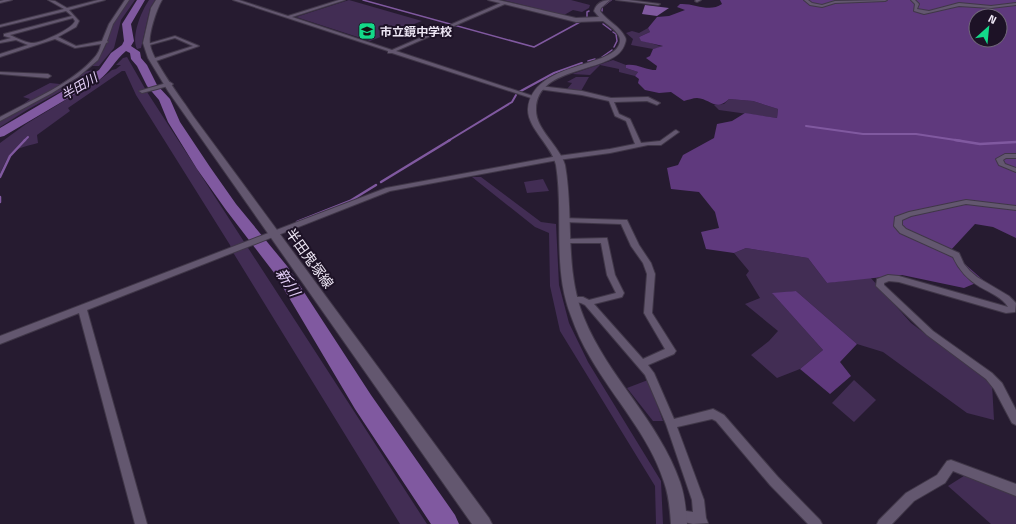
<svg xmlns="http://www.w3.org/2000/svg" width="1016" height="524" viewBox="0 0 1016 524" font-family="'Titillium Web','Noto Sans JP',sans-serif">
  <rect width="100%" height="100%" fill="#261b30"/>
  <g fill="#422d54">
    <path d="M 129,0 L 135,0 L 121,20 L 114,48 L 99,66 L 91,66 C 107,52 107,39 115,20 C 117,13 125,6 129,0 Z"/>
    <path d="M 149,0 L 155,0 L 150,8 L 141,48 L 137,49 C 131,36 141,12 149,0 Z"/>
    <polygon points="349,0 422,21 370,41 296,17"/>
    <polygon points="503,0 571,0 590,5 589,8 582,12 573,10 564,15"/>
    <polygon points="648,28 650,32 639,37 641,40 663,47 653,49 631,45 633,39 626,33 632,31 639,33"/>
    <path d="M 127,57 L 147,92 L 427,524 L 400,524 L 234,254 L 230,245 L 136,95 L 125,71 L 122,71 L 68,108 L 70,111 L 37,135 L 38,143 C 12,150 11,149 0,174 L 0,143 L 26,124 L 102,78 L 112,70 L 116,69 L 121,65 L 116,65 L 123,58 Z"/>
    <polygon points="613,60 626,65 626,68 638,72 635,76 619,72 619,69 600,65 590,75 572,74"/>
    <polygon points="93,70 81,80 27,110 0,127 0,122 30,99 23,97 50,83 60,84 78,73"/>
    <polygon points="576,77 589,77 581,91 567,89 572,83 567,82"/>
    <polygon points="729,99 753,101 778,109 777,118 719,110 714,105 724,104"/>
    <polygon points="472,177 481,177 541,222 556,224 559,285 569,323 588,362 661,481 663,524 656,524 655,486 560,331 550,286 549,233 535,227"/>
    <polygon points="543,179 549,191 527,193 524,182"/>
    <polygon points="746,248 808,258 827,283 870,277 911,323 992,384 994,420 967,413 883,352 857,344 796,291 773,294 823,350 800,369 777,378 751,355 769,341 778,331 745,304 760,298 746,275 749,271 734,253"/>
    <polygon points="648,380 663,421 653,421 627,388"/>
    <polygon points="854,380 876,400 854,422 832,403"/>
    <polygon points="967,474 1016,495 1016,524 991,524 948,486"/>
  </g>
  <g fill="#5f397d" fill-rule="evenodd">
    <path d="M 720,0 L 1016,0 L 1016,238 L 993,227 L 975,224 L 950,251 L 983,280 L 964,288 L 902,275 L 827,283 L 808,258 L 746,248 L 734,253 L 706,249 L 701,232 L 719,228 L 715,212 L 699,192 L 671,189 L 667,168 L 678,165 L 683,155 L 714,138 L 717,124 L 732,121 L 745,113 L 777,118 L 778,109 L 753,101 L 729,99 C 715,112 711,99 697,98 C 693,98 688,100 684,101 L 671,92 L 659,93 L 645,90 L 638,83 L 639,79 L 635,76 L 638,72 L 626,68 L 626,65 C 636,63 646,70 656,70 L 657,66 L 646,58 L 650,56 L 653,49 L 663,46 L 641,41 L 639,37 L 650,32 L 648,28 L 657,17 L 669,16 L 685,10 L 677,7 L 680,4 C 695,3 709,13 722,4 ZM 976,16 L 1000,16 L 1000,40 L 976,40 Z"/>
    <polygon points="796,291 857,344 840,362 851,376 830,394 800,369 823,350 772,293"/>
  </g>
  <polygon fill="#8059a0" points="645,5 669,8 657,16 642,14"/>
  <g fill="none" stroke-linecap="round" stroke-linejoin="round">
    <g stroke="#8059a0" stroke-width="1.5">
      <polyline points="363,0 534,47 580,22"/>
      <polyline points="602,11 602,7 611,0"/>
      <polyline points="587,17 587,12 589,11"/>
      <polyline points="603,24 611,30"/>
      <polyline points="613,32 616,34 617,41 614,47"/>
      <polyline points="602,57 612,50"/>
      <polyline points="588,61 595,59"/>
    </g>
    <g stroke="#8059a0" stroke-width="2">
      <polyline points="519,92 554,73 582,63"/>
      <polyline points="806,126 863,134 916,134 962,141"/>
      <polyline points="24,141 28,137"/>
      <polyline points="448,141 512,102 516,95"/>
    </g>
    <g stroke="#8059a0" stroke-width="2.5">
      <polyline points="955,140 980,144 1016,142"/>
      <polyline points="0,177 10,156 25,140"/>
      <polyline points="381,182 450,140"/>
      <polyline points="0,197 0,202"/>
      <polyline points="297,222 350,201 376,185"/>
    </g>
    <path fill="#8059a0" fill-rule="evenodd" d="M 137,0 L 145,0 L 131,24 L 134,41 L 131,46 L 140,52 L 141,58 L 147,65 L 157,85 L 170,99 L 180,122 L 210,167 L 236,204 L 287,266 L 371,395 L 455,515 L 459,524 L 431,524 L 355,409 L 275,274 L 226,210 L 197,169 L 168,122 L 159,100 L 147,86 L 137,66 L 131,59 L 130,53 L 126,51 C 115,60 110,72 99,80 L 4,136 L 0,137 L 0,128 L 99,70 L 111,53 L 122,45 L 124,41 L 122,24 Z"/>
    <defs>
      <g id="minor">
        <polygon points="4,0 12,0 0,3 0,1"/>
        <path d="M 48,0 L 55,1 L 67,8 L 98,0 L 105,0 L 69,10 L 79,21 L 76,27 L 58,37 L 76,46 L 102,41 L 109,24 L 125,0 L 129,0 L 113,24 L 107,41 L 108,42 L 106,43 L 98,60 L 78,77 L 52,93 L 0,121 L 0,117 C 29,101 73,83 94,58 C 98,54 100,49 101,44 L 75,48 L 55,39 L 0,57 L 0,54 L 28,45 L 16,40 L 0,43 L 0,41 L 11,38 L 4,36 L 4,34 L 72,16 L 66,11 L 0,27 L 0,25 L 64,9 ZM 73,18 L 75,21 C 72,29 40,44 31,43 C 24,42 17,38 10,35 Z"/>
        <polygon points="233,0 239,0 288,16 339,0 345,0 292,17 392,50 503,2 505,2 505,4 396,51 536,97 531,98 392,53 388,53 388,51"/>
        <polygon points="616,0 629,0 660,4 658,5"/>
        <polygon points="696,0 701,0 697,2 695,1"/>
        <polygon points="804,0 808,0 812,3 822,5 835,1 887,0 885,1 835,3 822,7 810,5"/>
        <polygon points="911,0 915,0 919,4 917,9 929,11 959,3 991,6 1016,3 1016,5 991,8 959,6 924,14 914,11 915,4"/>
        <polygon points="175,36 199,46 156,61 152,61 152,59 193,46 175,38 146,46 144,45"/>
        <polygon points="0,72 48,74 51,76 48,78 0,74"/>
        <polygon points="170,82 173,84 172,85 142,93 139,91"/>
        <polygon points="540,86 582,91 611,98 648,97 660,103 657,105 647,101 614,102 619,114 630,119 641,143 660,141 674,131 676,130 679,132 661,145 648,145 610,153 558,160 390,191 87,310 147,524 135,524 79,313 0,344 0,336 386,188 558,156 610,149 635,144 626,121 615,116 609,101 582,95 538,89 537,88"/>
        <polygon points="1005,154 1016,154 1016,158 1006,158 1003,160 1005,164 1016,168 1016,172 999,165 996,159"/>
        <path d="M 966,200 L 1016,206 L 1016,210 L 966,204 L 911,216 L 902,220 L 902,225 L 906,229 L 959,253 L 964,264 L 970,271 L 977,277 L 1009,296 L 1016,303 L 1015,312 L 1006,313 L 899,282 L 889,281 L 884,283 L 884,285 L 933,331 L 992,373 L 1002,383 L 1016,410 L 1016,425 L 1012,423 L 994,389 L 986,379 L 927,335 L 876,286 L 877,279 L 888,275 L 899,276 L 1008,307 C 1003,298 989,292 980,287 C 967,279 959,270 953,257 L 900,233 L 894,226 L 895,217 L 909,212 Z"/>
        <polygon points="561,218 627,220 639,245 651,263 655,274 652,313 676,351 674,354 648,365 654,373 674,419 713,409 724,415 778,477 820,520 822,524 808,524 770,485 716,421 712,419 677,427 704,500 706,518 708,523 693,524 675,520 673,516 675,512 679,510 693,512 692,500 666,424 645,375 585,305 581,303 568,301 567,299 568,297 583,297 589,300 616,293 607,275 601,243 566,243 562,241 566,239 607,238 615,275 624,293 622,297 594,304 643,359 665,349 644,313 647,274 643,263 631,246 621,224 564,222 561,222 560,220"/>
        <polygon points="951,460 1016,484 1016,496 953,471 945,483 914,501 892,524 877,524 879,520 906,493 937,475 947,461"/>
      </g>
      <path id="tertiary" d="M 488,0 L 498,0 L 576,18 L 599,17 L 594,11 C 596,4 602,0 610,0 L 601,8 L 600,11 C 607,21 620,26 625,37 C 627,40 625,43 624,46 C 613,74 537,64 536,109 C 535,129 560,146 565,165 C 574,215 564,270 584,318 C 608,377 659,421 680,482 C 685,496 686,510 687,524 L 671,524 C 670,510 669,496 664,482 C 649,435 614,399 590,357 C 582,344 576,330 571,316 C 552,268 564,215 556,165 C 552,146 527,128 528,109 C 532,60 617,69 620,41 C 621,33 608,25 603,21 L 576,22 Z"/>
      <path id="secondary" d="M 156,0 L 162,0 C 157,8 148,35 150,44 C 152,61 183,100 193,116 L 489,518 L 492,524 L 472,524 L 168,91 L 148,58 L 143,43 L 151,8 Z"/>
    </defs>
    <use href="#minor" stroke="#403748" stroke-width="2"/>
    <use href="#tertiary" stroke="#403748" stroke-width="2"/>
    <use href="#secondary" stroke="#403748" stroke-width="2"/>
    <use href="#minor" fill="#63576f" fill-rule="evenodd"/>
    <use href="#tertiary" fill="#63576f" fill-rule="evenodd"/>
    <use href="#secondary" fill="#63576f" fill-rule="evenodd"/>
  </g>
  <defs>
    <symbol id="school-square" viewBox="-11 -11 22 22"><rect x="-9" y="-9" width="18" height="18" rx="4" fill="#13d989" stroke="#1d1226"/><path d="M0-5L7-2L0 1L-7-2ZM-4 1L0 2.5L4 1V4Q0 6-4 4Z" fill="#111"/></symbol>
  </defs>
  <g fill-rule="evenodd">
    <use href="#school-square" x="357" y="21" width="20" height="20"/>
  </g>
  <g text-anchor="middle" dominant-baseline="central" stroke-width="4" stroke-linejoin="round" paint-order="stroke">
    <g font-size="12" font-weight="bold" fill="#ede6f4" stroke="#1d1226" text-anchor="start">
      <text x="380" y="31">市立鏡中学校</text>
    </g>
    <g font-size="13" font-style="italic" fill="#e5d0f9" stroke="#1d1226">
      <text transform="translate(79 86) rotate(-31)">半田川</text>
    </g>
    <g font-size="14" fill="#ede6f4" stroke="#1d1226">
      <text transform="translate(310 258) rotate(54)">半田鬼塚線</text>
    </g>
    <g font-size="15" font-style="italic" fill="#e5d0f9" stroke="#1d1226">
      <text transform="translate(288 282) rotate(57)">新川</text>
    </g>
  </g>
  <g transform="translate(988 28) rotate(27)"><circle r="19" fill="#1d1226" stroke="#706778"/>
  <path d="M0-3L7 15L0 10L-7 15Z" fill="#13d989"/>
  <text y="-6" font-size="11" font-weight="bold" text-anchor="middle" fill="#ede6f4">N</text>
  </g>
</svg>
